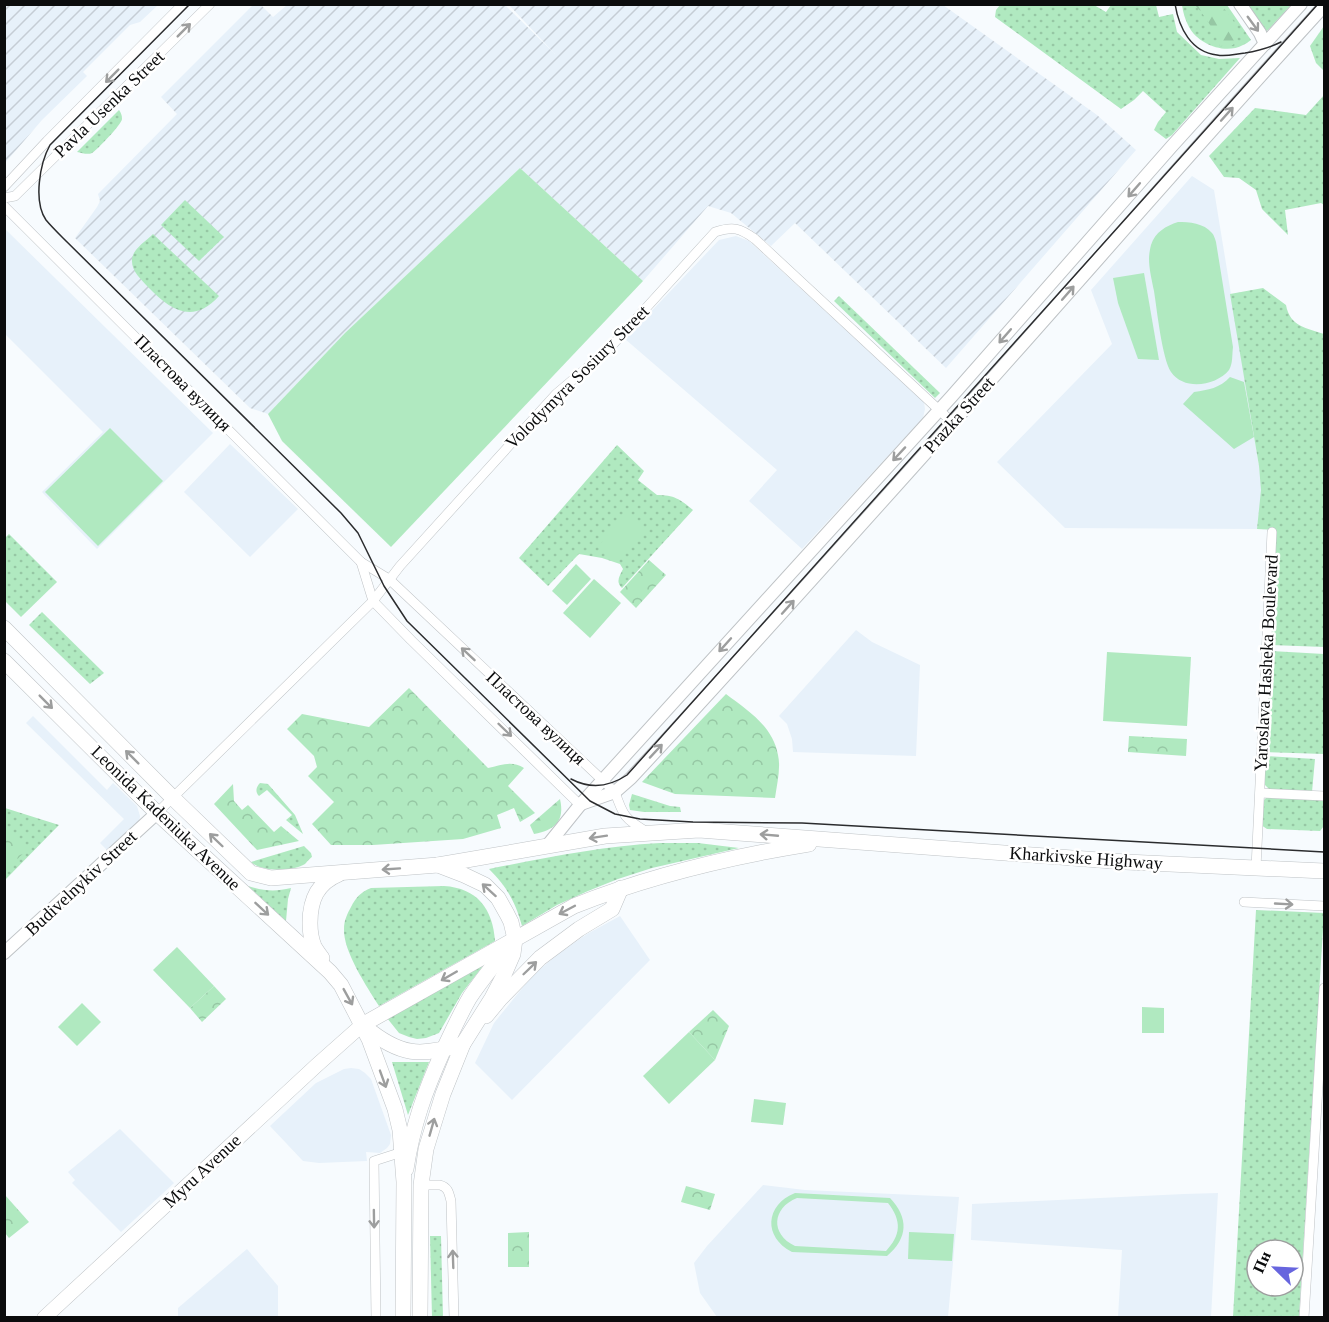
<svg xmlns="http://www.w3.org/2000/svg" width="1329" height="1322" viewBox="0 0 1329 1322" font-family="Georgia,serif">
  <defs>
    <pattern id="industrial-furrows" width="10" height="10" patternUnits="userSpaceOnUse" patternTransform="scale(1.5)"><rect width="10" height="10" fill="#e7f1fa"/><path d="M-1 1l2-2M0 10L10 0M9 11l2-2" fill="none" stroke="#c5cdd5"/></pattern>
    <pattern id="grass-dots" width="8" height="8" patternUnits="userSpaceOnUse" patternTransform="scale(1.5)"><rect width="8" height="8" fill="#b0e9c0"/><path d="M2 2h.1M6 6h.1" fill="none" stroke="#96c7a4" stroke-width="1.8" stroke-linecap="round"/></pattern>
    <pattern id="forest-firs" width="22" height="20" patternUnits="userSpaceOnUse" patternTransform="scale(1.5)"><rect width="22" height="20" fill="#b0e9c0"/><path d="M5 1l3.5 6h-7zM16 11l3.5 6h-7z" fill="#96c7a4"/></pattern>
    <pattern id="park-crowns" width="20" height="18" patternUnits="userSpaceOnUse" patternTransform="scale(1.5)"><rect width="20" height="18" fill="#b0e9c0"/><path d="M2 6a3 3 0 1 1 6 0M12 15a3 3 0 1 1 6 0" fill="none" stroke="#96c7a4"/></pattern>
  </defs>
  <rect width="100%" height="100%" fill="#f7fbfe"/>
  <g fill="#e7f1fa">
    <polygon points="1192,176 1214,190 1259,466 1262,490 1257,529 1065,528 997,462 1112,344 1091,290"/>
    <polygon points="4,228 213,433 97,549 42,492 103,432 5,334"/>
    <polygon points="736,236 749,241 924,402 925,409 923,418 802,549 749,501 777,470 625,339 719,240"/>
    <polygon points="230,444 298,509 250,557 184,492"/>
    <polygon points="856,630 872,642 920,665 916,756 793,752 792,739 787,724 779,716"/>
    <polygon points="33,716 107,790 113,783 137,806 140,816 139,824 109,852 100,843 124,819 26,723"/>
    <polygon points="620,916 650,960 512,1100 475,1063 494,1023 532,976 558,954 587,934"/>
    <polygon points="351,1068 359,1069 365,1073 371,1079 391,1135 390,1144 387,1148 380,1153 366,1152 367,1161 319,1163 303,1161 270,1126 316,1083 344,1069"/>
    <polygon points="120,1129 174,1183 121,1232 72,1183 75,1180 68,1172"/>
    <polygon points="763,1185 805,1190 959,1197 948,1317 717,1317 700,1293 694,1263 707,1246"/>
    <polygon points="1218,1193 1211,1317 1118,1317 1122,1250 971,1240 972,1204 1184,1194"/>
    <polygon points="247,1249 278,1286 278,1317 178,1317 178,1308"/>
  </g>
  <g fill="url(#industrial-furrows)">
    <polygon points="5,4 158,5 140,22 130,25 83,72 87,76 42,120 5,163"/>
    <polygon points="253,5 261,5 273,17 287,5 505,5 555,54 509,5 943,5 1097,115 1136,150 946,368 795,223 771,246 731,213 708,206 643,281 520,168 345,333 268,414 250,408 75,238 97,207 100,201 98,194 177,114 161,97"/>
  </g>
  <g fill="url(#grass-dots)" fill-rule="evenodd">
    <polygon points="1000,5 1094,5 1106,12 1111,5 1156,5 1159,17 1173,14 1177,32 1201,55 1219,59 1240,58 1172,135 1166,139 1154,130 1158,122 1166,112 1143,91 1134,100 1121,109 995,17 996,10"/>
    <path d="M 1182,5 L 1227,5 L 1251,40 C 1248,42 1246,44 1243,45 C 1225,55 1198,44 1189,27 C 1185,20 1183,12 1182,5 Z"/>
    <polygon points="1247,5 1291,5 1268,30 1266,31"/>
    <polygon points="1324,26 1324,71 1316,63 1310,46"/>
    <polygon points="1324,95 1324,205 1321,203 1285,210 1288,235 1262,209 1256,190 1239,178 1224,177 1209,156 1255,108 1306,115"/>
    <path d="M 119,110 C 121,113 122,115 122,119 C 122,124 97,150 92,153 C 88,155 82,153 77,152 Z"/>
    <polygon points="185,200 224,237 199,261 161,225"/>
    <path d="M 153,234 L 219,296 C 193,325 170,310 148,287 C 141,279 131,271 132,259 C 133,249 146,241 153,234 Z"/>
    <path d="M 1263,288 L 1286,305 C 1290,327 1307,328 1324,334 L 1324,647 L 1271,645 L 1275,530 L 1257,529 L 1261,490 L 1259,466 L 1230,294 Z"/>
    <polygon points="839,296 940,393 935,398 834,301"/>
    <path d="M 617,445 L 644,471 L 638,480 L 657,495 C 674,495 680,499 693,510 L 622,588 C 615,582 620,575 623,569 L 620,564 L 602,558 L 579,554 L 548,586 L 519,558 Z"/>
    <polygon points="9,534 57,582 21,617 5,601 5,538"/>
    <polygon points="42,612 104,673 90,684 29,625"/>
    <polygon points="1271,651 1324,654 1324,754 1265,752"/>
    <polygon points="1265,756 1315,759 1312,792 1269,789 1264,784"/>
    <path d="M 260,783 L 268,784 L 295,815 L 303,834 L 286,820 L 292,815 L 267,790 L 259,796 C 255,792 256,787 260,783 Z"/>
    <polygon points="632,794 670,806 680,807 681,812 644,812 630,810 629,805"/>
    <polygon points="1269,795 1320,798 1324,801 1324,826 1320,831 1267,829 1261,825 1262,802"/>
    <polygon points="5,808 59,825 5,880"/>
    <path d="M 660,843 L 698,843 L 739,848 L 652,868 L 618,879 L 588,891 L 557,905 L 522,926 C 515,901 507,887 489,869 C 544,858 603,846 660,843 Z"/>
    <path d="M 304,846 L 311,853 L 312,857 C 310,858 306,863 305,864 C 292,872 261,872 251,862 Z"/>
    <path d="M 248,886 C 264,891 275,892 291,888 L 288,899 L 286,921 Z"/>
    <path d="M 444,886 C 477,888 493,909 495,941 L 379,1006 C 367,987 343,951 344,929 C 344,921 347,914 351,907 C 356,897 361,892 371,888 Z"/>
    <path d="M 1256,910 L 1324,913 L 1299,1317 L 1233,1317 ZM 1257,1250 L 1293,1250 L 1293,1286 L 1257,1286 Z"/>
    <polygon points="486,962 462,993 439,1033 426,1038 417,1039 409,1037 399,1033 387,1018"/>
    <polygon points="392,1062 429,1062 408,1115"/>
    <polygon points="430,1236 441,1236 443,1317 432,1317"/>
  </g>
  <g fill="url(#forest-firs)">
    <path d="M 1195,5 L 1221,5 C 1227,12 1239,25 1238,36 C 1237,39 1235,42 1233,45 L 1220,46 C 1214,30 1207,18 1195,5 Z"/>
    <path d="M 560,799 C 565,821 555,830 534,834 L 530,825 Z"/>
  </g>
  <g fill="url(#park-crowns)">
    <polygon points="649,560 666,575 636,608 620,592"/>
    <path d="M 409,688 L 488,768 C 501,765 512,760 524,768 L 508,786 L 535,813 L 520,822 L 514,808 L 497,815 L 501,828 L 463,839 L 373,845 L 331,845 L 312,824 L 334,802 L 308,776 L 317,767 L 314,756 L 287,729 L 302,714 L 369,727 Z"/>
    <path d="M 726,694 C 747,710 773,726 778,755 C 781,768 777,784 775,798 L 675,794 L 642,782 Z"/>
    <polygon points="1129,736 1187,739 1186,756 1128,752"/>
    <polygon points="233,784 234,801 242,810 248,805 274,832 281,826 299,841 257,850 214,804"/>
    <polygon points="12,831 29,848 9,867 5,863 5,838"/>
    <polygon points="214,986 226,999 202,1022 190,1008"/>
    <polygon points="713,1010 729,1026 715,1060 689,1032"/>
    <polygon points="686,1186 715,1194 710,1210 681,1202"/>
    <polygon points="5,1195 29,1222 9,1238 5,1233"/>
    <polygon points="529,1232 529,1267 508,1267 508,1233"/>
  </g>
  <g fill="#b0e9c0" fill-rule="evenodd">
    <polygon points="520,168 643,281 391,547 282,441 268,414 345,333"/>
    <path d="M 1178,222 C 1189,222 1204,223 1212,233 C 1214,235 1215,239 1216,242 L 1233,347 C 1232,354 1233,364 1229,370 C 1216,386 1184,391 1171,372 C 1162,358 1157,310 1154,291 C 1152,281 1149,269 1149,259 C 1149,254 1150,249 1151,245 C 1155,232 1166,226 1178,222 Z"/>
    <polygon points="1144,273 1159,360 1138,359 1118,303 1113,278"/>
    <path d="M 1230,377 L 1244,382 L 1254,437 L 1234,449 L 1183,404 L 1194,392 C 1208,390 1220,388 1230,377 Z"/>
    <polygon points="110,428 163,481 98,546 45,492"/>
    <polygon points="628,512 647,530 618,561 600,544"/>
    <polygon points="576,564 591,579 567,605 552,591"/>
    <polygon points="594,579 621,603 590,638 563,613"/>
    <polygon points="1107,652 1191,657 1187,726 1103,721"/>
    <polygon points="177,947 214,986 190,1008 153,970"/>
    <polygon points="82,1003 101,1022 77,1046 58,1027"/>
    <polygon points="1142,1007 1164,1008 1164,1033 1142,1033"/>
    <polygon points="689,1032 715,1060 669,1104 643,1076"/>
    <polygon points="754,1099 786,1103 783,1125 751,1122"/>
    <path d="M 795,1193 L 890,1198 C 909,1218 908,1238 887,1256 L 792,1252 C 763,1237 765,1205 795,1193 ZM 797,1198 L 888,1203 C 902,1221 901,1235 886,1251 L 795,1246 C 770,1234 772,1208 797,1198 Z"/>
    <polygon points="909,1232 954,1234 952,1261 908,1259"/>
  </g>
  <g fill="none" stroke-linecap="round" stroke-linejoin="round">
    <defs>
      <g id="minor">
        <polyline points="4,187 47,141 183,4"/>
        <polyline points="4,198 15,196 210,4"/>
        <path d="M 4,206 L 361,562 L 389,579 L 615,792 C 623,816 625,819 647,832"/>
        <polyline points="361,562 373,601 411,640 580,805"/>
        <polyline points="1260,793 1324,796"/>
        <path d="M 157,813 L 373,601 L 400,566 L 556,394 L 607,351 L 715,232 C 733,226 740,228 755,239 L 952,422"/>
        <polyline points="1256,868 1272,532"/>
        <polyline points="1244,902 1324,906"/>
        <path d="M 421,1185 L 440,1185 C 448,1187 449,1193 451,1201 L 454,1318"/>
        <polyline points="376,1318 374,1161 402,1152"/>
        <polyline points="1304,1318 1324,988"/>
      </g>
      <g id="tertiary">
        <polyline points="1240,4 1260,33 1265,44"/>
        <path d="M 581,804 L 615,792 L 631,778 C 747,653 860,526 974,399 C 1091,268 1206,135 1324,6"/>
        <polyline points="547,846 580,805 952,396 1172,146 1301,4"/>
        <polyline points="4,953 157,813"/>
      </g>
      <polyline id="secondary" points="44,1318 317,1065 362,1025"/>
      <g id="primary">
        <polyline points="438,865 605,836 699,830 1126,862 1324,871"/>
        <polyline points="486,1016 500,999 540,958 579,929 612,909 621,888"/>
        <path d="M 362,1025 L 574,906 C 649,876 729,857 809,844"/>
        <path d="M 406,1169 C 413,1124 425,1091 443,1051 C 452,1032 460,1014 470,997 C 482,979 496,962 509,946"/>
      </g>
      <g id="trunk">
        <polyline points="4,628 173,798 251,873 271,878 438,865 464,875 485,885 498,898 507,914 511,922 515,939 513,954 503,977 492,998 463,1044 443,1094 426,1149 421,1185 420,1318"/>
        <polyline points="4,661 157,813 330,972 341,985 369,1039 395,1109 400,1130 404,1182 403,1318"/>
        <path d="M 322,958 C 319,954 316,950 314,946 C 311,939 310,930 310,923 C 310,900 317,883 339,874"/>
        <path d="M 365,1027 C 400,1056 420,1057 463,1044"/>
      </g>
    </defs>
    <use href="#minor" stroke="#bfc3c6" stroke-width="10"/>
    <use href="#tertiary" stroke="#bfc3c6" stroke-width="14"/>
    <use href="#secondary" stroke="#bfc3c6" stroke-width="15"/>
    <use href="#primary" stroke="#bfc3c6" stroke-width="16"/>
    <use href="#trunk" stroke="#bfc3c6" stroke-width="16"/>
    <use href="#minor" stroke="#fff" stroke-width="9"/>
    <use href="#tertiary" stroke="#fff" stroke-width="12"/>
    <use href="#secondary" stroke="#fff" stroke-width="14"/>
    <use href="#primary" stroke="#fff" stroke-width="15"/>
    <use href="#trunk" stroke="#fff" stroke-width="15"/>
    <g stroke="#2b2c2e" stroke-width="1.5">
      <path d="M 190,4 L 50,145 C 40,163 33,201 46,220 C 51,226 57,232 63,238 L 341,513 L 358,533 L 384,586 L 407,621 L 590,801 L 615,814 L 640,819 L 693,822 L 802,823 L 1324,852"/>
      <path d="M 1175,4 C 1179,28 1191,52 1217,55 C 1226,57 1235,54 1245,53 C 1257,51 1269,48 1281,42"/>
      <path d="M 571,779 C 590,789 609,787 627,775 L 1318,4"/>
    </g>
  </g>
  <defs><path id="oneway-shaft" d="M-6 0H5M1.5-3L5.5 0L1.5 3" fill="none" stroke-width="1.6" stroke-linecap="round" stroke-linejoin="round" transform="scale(1.5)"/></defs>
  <g stroke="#9d9e9e">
    <use href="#oneway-shaft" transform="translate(1253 24) rotate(54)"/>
    <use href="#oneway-shaft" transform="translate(184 30) rotate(-45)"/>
    <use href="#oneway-shaft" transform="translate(112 76) rotate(135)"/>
    <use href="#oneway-shaft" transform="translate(1227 114) rotate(-48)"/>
    <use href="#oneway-shaft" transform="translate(1134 190) rotate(131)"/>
    <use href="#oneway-shaft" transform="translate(1068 293) rotate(-49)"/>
    <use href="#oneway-shaft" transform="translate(1005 336) rotate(131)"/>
    <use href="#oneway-shaft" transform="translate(899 454) rotate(133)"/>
    <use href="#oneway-shaft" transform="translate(788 607) rotate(-48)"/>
    <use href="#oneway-shaft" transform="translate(725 645) rotate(132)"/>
    <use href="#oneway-shaft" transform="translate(468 654) rotate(-137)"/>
    <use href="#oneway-shaft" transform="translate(46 702) rotate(45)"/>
    <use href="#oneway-shaft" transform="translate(505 730) rotate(44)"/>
    <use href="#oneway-shaft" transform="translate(656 751) rotate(-47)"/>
    <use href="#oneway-shaft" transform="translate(132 757) rotate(-135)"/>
    <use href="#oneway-shaft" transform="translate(769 835) rotate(-175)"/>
    <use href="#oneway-shaft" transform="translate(598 837) rotate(171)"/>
    <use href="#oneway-shaft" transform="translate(216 840) rotate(-136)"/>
    <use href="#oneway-shaft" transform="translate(391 869) rotate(176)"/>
    <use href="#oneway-shaft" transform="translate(489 890) rotate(-138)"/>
    <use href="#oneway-shaft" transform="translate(1284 904) rotate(3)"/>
    <use href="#oneway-shaft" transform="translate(262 909) rotate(43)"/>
    <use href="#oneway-shaft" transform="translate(567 910) rotate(152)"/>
    <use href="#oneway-shaft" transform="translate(530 968) rotate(-44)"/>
    <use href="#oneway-shaft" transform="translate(449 976) rotate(150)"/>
    <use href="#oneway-shaft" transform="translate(348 997) rotate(61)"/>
    <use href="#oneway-shaft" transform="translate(383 1079) rotate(70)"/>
    <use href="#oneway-shaft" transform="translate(432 1127) rotate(-74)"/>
    <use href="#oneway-shaft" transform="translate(374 1219) rotate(89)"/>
    <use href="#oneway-shaft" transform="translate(453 1259) rotate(-92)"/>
  </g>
  <g text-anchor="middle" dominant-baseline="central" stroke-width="5" stroke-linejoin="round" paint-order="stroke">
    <g font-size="18" fill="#0b0c0d" stroke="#fff">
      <text transform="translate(109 104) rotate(-44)">Pavla Usenka Street</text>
      <text transform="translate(577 377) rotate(-45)">Volodymyra Sosiury Street</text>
      <text transform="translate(183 383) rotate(45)">Пластова вулиця</text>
      <text transform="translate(959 415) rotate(-48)">Prazka Street</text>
      <text transform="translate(1266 663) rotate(-87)">Yaroslava Hasheka Boulevard</text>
      <text transform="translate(536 718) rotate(43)">Пластова вулиця</text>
      <text transform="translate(166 818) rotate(44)">Leonida Kadeniuka Avenue</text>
      <text transform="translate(1086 858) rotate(4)">Kharkivske Highway</text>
      <text transform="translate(81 883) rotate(-43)">Budivelnykiv Street</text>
      <text transform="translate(202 1171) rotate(-43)">Myru Avenue</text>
    </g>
  </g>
  <rect width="1329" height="1322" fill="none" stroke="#0b0c0d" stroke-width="12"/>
  <g transform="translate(1275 1268) rotate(294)"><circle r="28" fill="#ffffff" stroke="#9d9e9e" stroke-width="1.5"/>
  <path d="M0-4.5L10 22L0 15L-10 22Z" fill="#6765de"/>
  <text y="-9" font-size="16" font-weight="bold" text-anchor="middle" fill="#0b0c0d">Пн</text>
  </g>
</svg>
